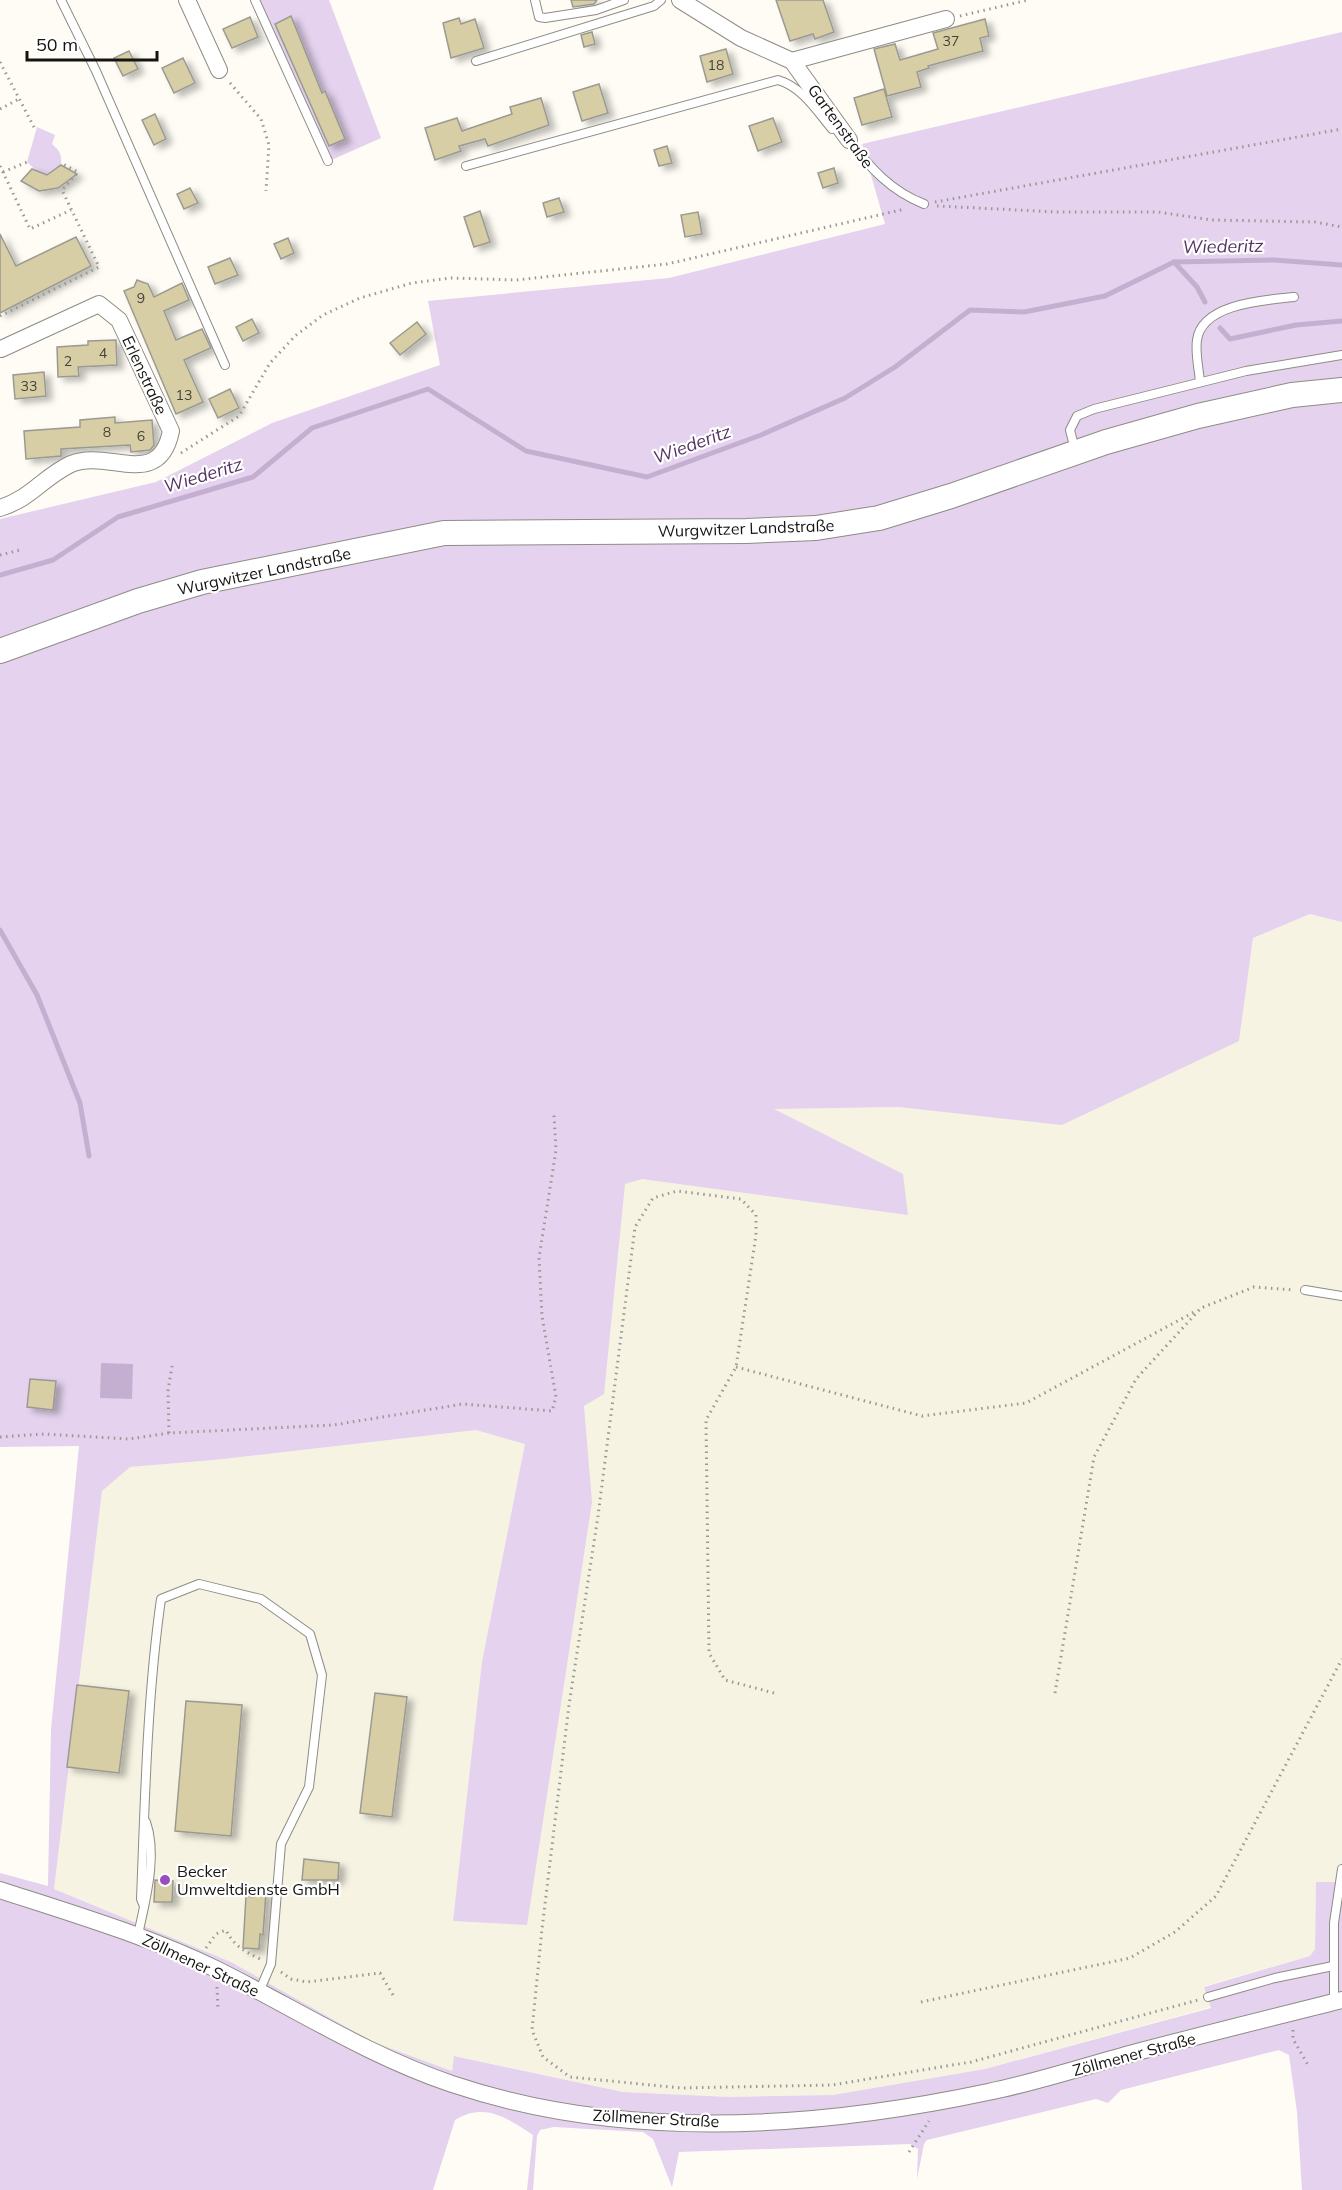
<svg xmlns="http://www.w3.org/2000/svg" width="1342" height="2190" viewBox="0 0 1342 2190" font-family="Mulish,sans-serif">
  <defs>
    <filter id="shadow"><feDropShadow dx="6" dy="4" stdDeviation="3" flood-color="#0004"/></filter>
  </defs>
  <rect width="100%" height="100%" fill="#fefcf4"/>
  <polygon fill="#f6f3e3" points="1310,914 1342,922 1342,1882 1316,1882 1315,1949 1310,1956 1204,1986 1211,2007 985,2069 833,2095 729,2097 623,2092 455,2056 452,2071 373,2042 231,1962 54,1889 102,1491 130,1467 214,1460 476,1430 525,1443 570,1210 773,1109 899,1107 1239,1041 1253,938"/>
  <g fill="#e4d2ee">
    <polygon points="254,0 329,0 381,138 327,162"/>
    <path d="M 1342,32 L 1342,922 L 1310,914 L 1253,938 L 1239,1041 L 1062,1125 L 899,1107 L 774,1109 L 903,1174 L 908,1215 L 642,1179 L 625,1184 L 604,1394 L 584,1406 L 592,1502 L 527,1925 L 453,1921 L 482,1662 L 525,1444 L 476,1430 L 214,1460 L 130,1467 L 102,1491 L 54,1889 L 231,1962 L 373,2042 L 452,2071 L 454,2056 L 623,2092 L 729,2097 L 833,2095 L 985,2069 L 1211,2008 L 1204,1987 L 1310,1956 L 1315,1949 L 1316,1882 L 1342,1882 L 1342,2190 L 1302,2190 L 1297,2112 L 1289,2055 L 1279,2050 L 1121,2090 L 1108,2103 L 1096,2099 L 927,2140 L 924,2144 L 917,2179 L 918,2149 L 910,2144 L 679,2152 L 672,2187 L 653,2139 L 643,2132 L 554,2127 L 540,2130 L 537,2136 L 533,2190 L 527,2190 L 533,2135 C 507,2118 485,2102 455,2120 L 433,2190 L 0,2190 L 0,1873 L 48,1886 L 51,1729 L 79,1446 L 0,1447 L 0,519 L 156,482 L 272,423 L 440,365 L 428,301 L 669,278 L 885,224 L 862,144 Z"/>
    <path d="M 37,127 L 55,135 L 52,144 C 60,151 62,155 61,165 L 47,175 L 40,174 L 27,162 Z"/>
  </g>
  <polygon fill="#c5afd1" points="101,1363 133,1364 132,1399 100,1398"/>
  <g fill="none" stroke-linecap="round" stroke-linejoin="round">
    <g stroke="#c5afd1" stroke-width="5">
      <polyline points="1174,262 1197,287 1205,302"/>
      <polyline points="1220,328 1230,339 1296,325 1342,321"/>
      <polyline points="0,575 53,560 118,517 253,477 312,428 428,389 526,451 647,477 761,435 845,398 895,367 970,310 1024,312 1105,296 1174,262 1274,260 1342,265"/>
      <polyline points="0,930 37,995 80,1103 89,1156"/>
    </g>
  </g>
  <g fill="#d7cea6" stroke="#9b9a92" stroke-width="1.5" filter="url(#shadow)">
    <polygon points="571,0 597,0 594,4 573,7"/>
    <polygon points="776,0 823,0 834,32 815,39 813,34 790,41"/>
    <polygon points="291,16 322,93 325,91 345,139 329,146 275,24"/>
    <polygon points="250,17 258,37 232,48 223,29"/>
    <polygon points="459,18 461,24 475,19 484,48 451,58 443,23"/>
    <polygon points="985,19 989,36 980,38 983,51 928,66 929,68 917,72 921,87 887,96 874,49 895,44 900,60 938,49 933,33"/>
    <polygon points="592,32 595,44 584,47 581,35"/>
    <polygon points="726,49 733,74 707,82 700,56"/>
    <polygon points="129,51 138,69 123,76 114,58"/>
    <polygon points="183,58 195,83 174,93 162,68"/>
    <polygon points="599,84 608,113 582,121 573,92"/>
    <polygon points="884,89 892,117 862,125 854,98"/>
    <polygon points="541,98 549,125 488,146 485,139 459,146 461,151 435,160 425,128 457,118 462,131 512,114 510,107"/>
    <polygon points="155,114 166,139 154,145 142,120"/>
    <polygon points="773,118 782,142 758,151 749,126"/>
    <polygon points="667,146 672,163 659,166 654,150"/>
    <polygon points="61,165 77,174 58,188 39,191 21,181 32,169 47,175"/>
    <polygon points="834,168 838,183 823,188 818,173"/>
    <polygon points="190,188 198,203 184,209 177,194"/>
    <polygon points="559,198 564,212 547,217 543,203"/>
    <polygon points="480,211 490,242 474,247 464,217"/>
    <polygon points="698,212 702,234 685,237 681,215"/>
    <polygon points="0,234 16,266 76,237 91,266 0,313"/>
    <polygon points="288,238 294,253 281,259 274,244"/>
    <polygon points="230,258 238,275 215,284 208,267"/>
    <polygon points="137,280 148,284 154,297 182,283 189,300 164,311 176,340 202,329 211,348 184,360 203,402 176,414 124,291 134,287"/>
    <polygon points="252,319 259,333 243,341 236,327"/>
    <polygon points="417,322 426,334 400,355 390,343"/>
    <polygon points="116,340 117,365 78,367 79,376 58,377 57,347 88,345 88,341"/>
    <polygon points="44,372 46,396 15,399 13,375"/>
    <polygon points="230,389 239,408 218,418 209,399"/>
    <polygon points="115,417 115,423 152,420 154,445 150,450 131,452 130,445 61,449 61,456 26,459 24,431 80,427 80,420"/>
    <polygon points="30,1379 56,1381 53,1410 27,1407"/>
    <polygon points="77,1685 129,1691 119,1773 67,1767"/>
    <polygon points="375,1693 407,1697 392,1817 360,1813"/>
    <polygon points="186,1701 242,1705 231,1836 175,1831"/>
    <polygon points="304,1859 339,1863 338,1880 302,1880"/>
    <polygon points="155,1880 173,1881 172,1902 154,1902"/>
    <polygon points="253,1891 266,1892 263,1935 260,1934 259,1949 243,1948 246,1896 253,1897"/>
  </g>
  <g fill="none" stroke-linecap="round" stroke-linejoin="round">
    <defs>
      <g id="service">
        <polyline points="61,0 96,71 225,365"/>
        <polyline points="255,0 328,161"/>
        <polyline points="535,0 539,17 545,18 596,10 624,0"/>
        <polyline points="476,61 654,6 661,0"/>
        <path d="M 849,140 C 870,168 891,191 924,204"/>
        <path d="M 466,166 L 778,80 C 802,87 816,110 832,129"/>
        <path d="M 1200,382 C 1199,369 1195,353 1197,340 C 1202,303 1267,300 1294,297"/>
        <polyline points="1075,450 1070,430 1077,416 1094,409 1246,371 1342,355"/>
        <polyline points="1305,1290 1342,1296"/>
        <path d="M 144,1906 L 141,1899 C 145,1799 147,1698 161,1599 L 199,1584 L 261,1599 L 310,1634 L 322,1675 L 309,1787 L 281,1844 L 271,1964 L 259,1992"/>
        <path d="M 138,1935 C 145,1901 158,1856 146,1822"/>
        <polyline points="1208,1997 1275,1978 1333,1966"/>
        <polyline points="1334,2002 1334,1923 1342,1869"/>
      </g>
      <g id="minor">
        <polyline points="187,0 219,70"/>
        <polyline points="680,0 741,38 792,61 849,140"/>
        <polyline points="792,61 946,19"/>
        <path d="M 0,508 C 32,498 43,477 71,464 C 108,448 159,491 171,431 L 119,320 L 99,304 L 1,349"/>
        <path d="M 0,1890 C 74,1914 148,1936 218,1970 C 296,2009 369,2056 452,2084 C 622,2141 814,2129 988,2092 C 1038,2082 1088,2065 1137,2052 C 1205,2034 1274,2017 1342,2000"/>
      </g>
      <polyline id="secondary" points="0,651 138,601 202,582 444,533 746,531 816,528 879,518 951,496 1106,442 1198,416 1292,395 1342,390"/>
    </defs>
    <use href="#service" stroke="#8e8c85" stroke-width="10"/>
    <use href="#minor" stroke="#8e8c85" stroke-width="18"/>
    <use href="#secondary" stroke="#8e8c85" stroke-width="26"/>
    <g stroke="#999892" stroke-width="3" stroke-dasharray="1.5 4.5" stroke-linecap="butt">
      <polyline points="960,16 1028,0"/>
      <polyline points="0,62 36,131"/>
      <polyline points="230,83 261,119 269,145 266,191"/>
      <polyline points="0,109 19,99"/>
      <polyline points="0,166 30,229 71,210"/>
      <polyline points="3,172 27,162"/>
      <polyline points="935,202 1342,129"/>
      <polyline points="937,206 1057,212 1158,212 1212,220 1315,222 1342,227"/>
      <polyline points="0,316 99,267 62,190 78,172 61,163"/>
      <polyline points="181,453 239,416 270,363 295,336 323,315 360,298 412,283 451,278 516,280 667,264 905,209"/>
      <polyline points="0,555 20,550"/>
      <polyline points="736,1367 922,1416 1026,1403 1196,1311"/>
      <polyline points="169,1433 168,1391 172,1366"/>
      <polyline points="0,1437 44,1434 129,1439 169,1433 333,1425 463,1404 552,1411 556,1397 542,1316 539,1258 556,1150 554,1115"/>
      <polyline points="774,1693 725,1680 709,1653 706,1420 736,1367 756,1235 756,1215 741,1199 677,1191 653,1198 635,1227 598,1516 569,1705 542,1929 532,2030 543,2057 570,2077 681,2088 832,2085 971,2062 1198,2000"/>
      <polyline points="1055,1693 1094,1457 1136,1379 1201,1308 1254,1287 1294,1290"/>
      <path d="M 206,1948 L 216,1934 L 226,1930 C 234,1946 244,1951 260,1959"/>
      <polyline points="281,1972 291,1979 307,1982 380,1973 393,1995"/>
      <polyline points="217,1987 218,2010"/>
      <polyline points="921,2002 1130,1958 1175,1932 1216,1896 1342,1659"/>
      <polyline points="1293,2030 1293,2039 1308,2065"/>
      <polyline points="909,2152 929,2121"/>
    </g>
    <use href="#service" stroke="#fff" stroke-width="8"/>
    <use href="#minor" stroke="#fff" stroke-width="16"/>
    <use href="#secondary" stroke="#fff" stroke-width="24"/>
  </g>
  <circle fill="#9a4dbe" stroke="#fff" stroke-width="2" cx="165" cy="1880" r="6"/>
  <g text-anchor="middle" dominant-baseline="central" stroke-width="4.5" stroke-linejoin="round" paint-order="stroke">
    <g font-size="14" fill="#464237">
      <text x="951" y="41">37</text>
      <text x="716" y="65">18</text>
      <text x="141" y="298">9</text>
      <text x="103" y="353">4</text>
      <text x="68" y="361">2</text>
      <text x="29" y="386">33</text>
      <text x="184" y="395">13</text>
      <text x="107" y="432">8</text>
      <text x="141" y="436">6</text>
    </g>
    <g font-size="16" fill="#151412" stroke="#fff">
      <text transform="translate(841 126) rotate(54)">Gartenstraße</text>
      <text transform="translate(145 375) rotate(65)">Erlenstraße</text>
      <text transform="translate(746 528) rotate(-2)">Wurgwitzer Landstraße</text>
      <text transform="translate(264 571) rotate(-12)">Wurgwitzer Landstraße</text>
      <text transform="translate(201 1965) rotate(25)">Zöllmener Straße</text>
      <text transform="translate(1134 2054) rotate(-15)">Zöllmener Straße</text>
      <text transform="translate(656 2118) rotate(3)">Zöllmener Straße</text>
    </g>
    <g font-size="16" fill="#151412" stroke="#fff" text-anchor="start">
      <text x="177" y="1871">Becker<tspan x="177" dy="18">Umweltdienste GmbH</tspan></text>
    </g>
    <g font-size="18" font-style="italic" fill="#523361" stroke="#fff">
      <text transform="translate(1223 246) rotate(-1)">Wiederitz</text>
      <text transform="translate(692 444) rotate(-20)">Wiederitz</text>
      <text transform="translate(203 475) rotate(-17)">Wiederitz</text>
    </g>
  </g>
  <path d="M27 51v9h130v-9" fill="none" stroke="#151412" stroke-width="3"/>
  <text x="36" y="51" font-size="18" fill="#151412" stroke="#ffffff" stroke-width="4.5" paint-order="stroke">50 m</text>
</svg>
